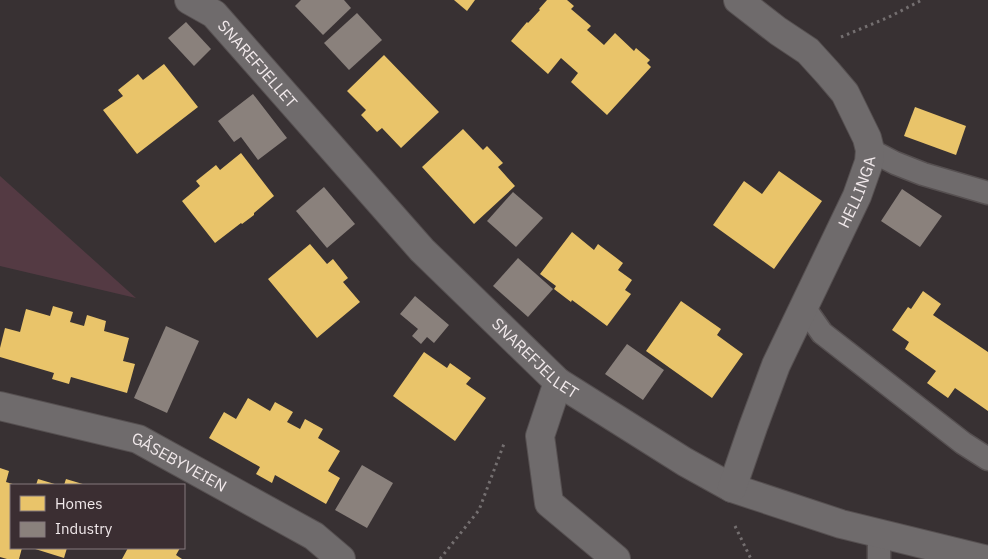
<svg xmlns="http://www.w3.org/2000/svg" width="988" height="559" viewBox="0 0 988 559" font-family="'IBM Plex Sans',sans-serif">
  <rect width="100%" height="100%" fill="#383133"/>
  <polygon fill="#543a43" points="0,176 136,298 0,266"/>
  <g fill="#e9c46a">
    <polygon points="454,0 475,0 467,11"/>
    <polygon points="547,0 567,0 574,6 571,9 591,26 587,30 604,45 615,33 634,51 636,48 650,60 647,63 651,67 607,115 571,82 578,73 561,58 548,74 511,41 527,22 528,23 540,10 539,9"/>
    <polygon points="384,55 439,112 401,148 382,128 377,132 361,115 366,110 347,91"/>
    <polygon points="164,64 198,107 137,154 103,110 123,96 118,90 138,74 143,80"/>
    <polygon points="915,107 966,126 956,155 904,136"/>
    <polygon points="463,129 483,150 487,146 503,163 498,167 515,186 474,224 422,167"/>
    <polygon points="241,153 274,196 254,213 254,215 242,224 241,223 215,243 182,201 200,186 196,181 216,165 220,170"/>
    <polygon points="779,171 822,201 774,269 713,225 744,181 762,194"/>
    <polygon points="572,232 594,250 598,244 623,263 618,270 632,280 625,290 631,294 607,326 572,300 571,302 554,289 556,286 540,274"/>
    <polygon points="310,244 327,264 333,259 348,278 343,282 360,302 317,338 268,279"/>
    <polygon points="923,291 941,304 933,315 988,352 988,411 955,388 948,398 927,383 936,371 905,349 909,342 892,330 908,307 911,309"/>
    <polygon points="681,301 721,329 717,335 743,354 712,398 646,351"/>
    <polygon points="53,306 73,312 70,322 84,326 87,315 106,321 104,331 129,338 123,361 135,364 127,393 71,377 69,384 52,379 54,373 0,357 0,348 5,328 20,332 26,309 50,316"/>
    <polygon points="424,352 447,368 450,363 471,378 466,384 486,398 455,441 393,396"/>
    <polygon points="248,398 270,411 275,402 293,412 287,422 300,429 305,419 323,429 318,438 340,451 328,471 340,478 326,504 275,475 272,483 256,474 260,467 209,438 224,412 236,419"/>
    <polygon points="0,468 9,471 6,482 16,485 11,485 11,548 22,548 19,559 7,559 0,557"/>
    <polygon points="38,479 58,485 36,485"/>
    <polygon points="66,479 86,485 64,485"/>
    <polygon points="32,548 67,548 64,558"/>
    <polygon points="128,548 180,548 176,555 182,559 122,559"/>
  </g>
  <g fill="#8a817c">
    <polygon points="301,0 344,0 351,8 323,35 295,6"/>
    <polygon points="357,13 382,40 349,70 324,43"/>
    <polygon points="186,22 211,49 194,66 168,38"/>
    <polygon points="253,94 287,138 258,160 241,137 234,142 218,121"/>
    <polygon points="324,187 355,224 327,248 296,211"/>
    <polygon points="902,189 942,216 920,247 881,221"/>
    <polygon points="513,192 543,218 516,247 487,221"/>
    <polygon points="518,258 553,289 528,317 493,286"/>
    <polygon points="415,296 449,325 434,343 427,337 421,344 412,336 418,329 400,314"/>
    <polygon points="166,326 199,341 167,413 134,398"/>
    <polygon points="627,344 664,370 643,400 605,374"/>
    <polygon points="362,465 393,483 367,528 335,510"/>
  </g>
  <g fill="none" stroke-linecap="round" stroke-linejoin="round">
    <defs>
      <g id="service">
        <polyline points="870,150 895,163 923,174 988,193"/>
        <polyline points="803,306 822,333 963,443 988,459"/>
        <polyline points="879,533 879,559"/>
      </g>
      <g id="minor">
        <path id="s1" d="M 189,0 L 214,14 L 422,250 L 558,382 L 685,462 L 732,488 L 841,524 L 984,559"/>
        <polyline points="558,382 540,436 549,503 616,559"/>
        <path id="s2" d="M 0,406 L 138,439 L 314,536 L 341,559"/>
        <path id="s3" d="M 732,488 L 753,427 L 776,365 L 857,196 L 869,162 L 870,150 L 867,138 L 845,93 L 828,73 L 808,51 L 778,31 L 738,0"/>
      </g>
    </defs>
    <use href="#service" stroke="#565051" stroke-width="25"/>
    <use href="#minor" stroke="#565051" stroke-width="30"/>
    <g stroke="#746f70" stroke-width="3" stroke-dasharray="2.5 4" stroke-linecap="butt">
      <polyline points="841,37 889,17 922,0"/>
      <polyline points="735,526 751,559"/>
      <polyline points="440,559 479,510 505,441"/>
    </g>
    <use href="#service" stroke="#6f6b6c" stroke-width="22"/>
    <use href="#minor" stroke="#6f6b6c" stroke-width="28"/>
  </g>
  <g text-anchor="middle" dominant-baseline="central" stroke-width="5" stroke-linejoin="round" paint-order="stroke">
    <g font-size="16" fill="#f1e9eb" stroke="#3b2e32">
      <text stroke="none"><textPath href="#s1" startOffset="95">SNAREFJELLET</textPath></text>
      <text stroke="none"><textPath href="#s3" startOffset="322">HELLINGA</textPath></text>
      <text stroke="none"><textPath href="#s1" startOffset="500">SNAREFJELLET</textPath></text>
      <text stroke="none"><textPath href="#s2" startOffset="189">GÅSEBYVEIEN</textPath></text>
    </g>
  </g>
  <rect x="10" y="484" width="175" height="65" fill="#3b2e32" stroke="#84797c"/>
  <rect x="20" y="496" width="25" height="15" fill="#e9c46a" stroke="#84797c"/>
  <text x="55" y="509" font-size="15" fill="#f1e9eb">Homes</text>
  <rect x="20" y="522" width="25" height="15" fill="#8a817c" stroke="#84797c"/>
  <text x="55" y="534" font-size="15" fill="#f1e9eb">Industry</text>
</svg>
